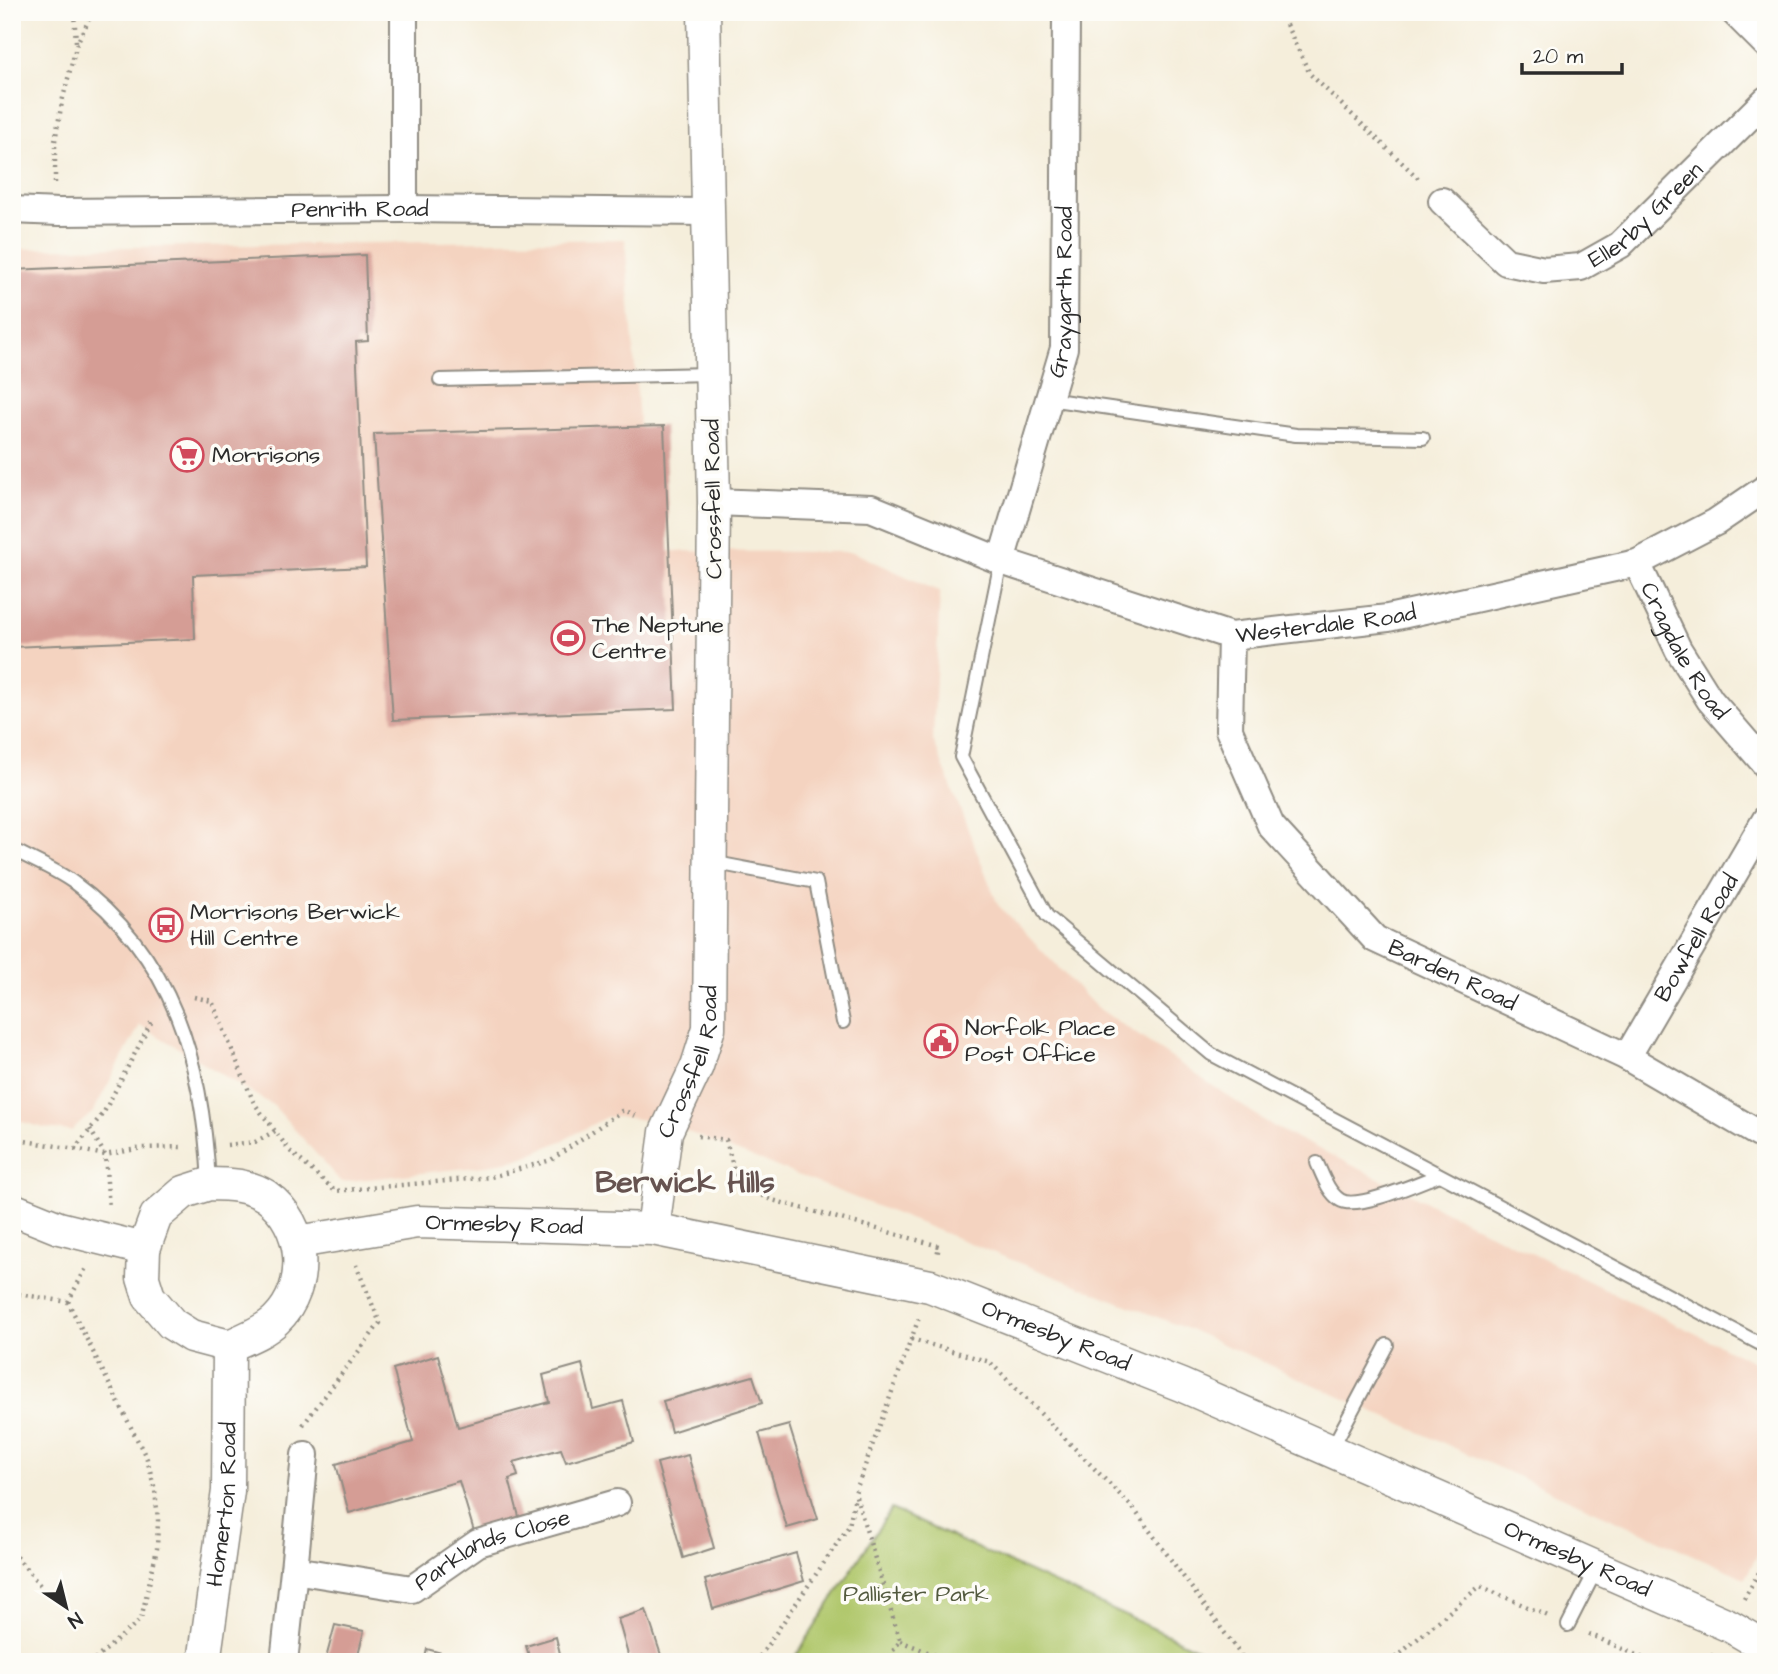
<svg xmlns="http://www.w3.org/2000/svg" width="1778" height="1674" viewBox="0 0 1778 1674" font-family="'Architects Daughter',sans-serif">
  <rect width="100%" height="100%" fill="#fdfcf7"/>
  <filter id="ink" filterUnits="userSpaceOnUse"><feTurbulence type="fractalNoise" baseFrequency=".0143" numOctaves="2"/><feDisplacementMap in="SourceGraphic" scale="14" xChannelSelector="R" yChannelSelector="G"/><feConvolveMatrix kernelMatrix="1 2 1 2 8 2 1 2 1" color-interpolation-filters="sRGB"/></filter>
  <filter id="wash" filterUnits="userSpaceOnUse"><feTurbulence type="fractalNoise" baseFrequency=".00686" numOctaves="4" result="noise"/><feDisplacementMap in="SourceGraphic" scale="28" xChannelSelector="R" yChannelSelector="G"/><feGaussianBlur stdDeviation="1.57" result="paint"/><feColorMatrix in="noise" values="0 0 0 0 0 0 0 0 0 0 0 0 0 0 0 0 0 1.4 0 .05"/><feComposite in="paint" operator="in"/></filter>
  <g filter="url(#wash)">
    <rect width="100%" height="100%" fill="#f5eedb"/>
    <polygon fill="#f4d3c0" points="625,239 649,551 853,552 940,592 933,740 998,905 1095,1006 1272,1126 1766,1368 1766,1540 1745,1578 1200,1334 668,1124 624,1117 606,1117 564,1140 524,1157 484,1166 341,1182 274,1106 140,1025 93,1112 71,1131 44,1128 12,1119 12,249"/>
    <polygon fill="#b1c86d" stroke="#6e7a4c" stroke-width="2" points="891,1509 1227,1662 792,1662"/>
    <g id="blocks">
      <g fill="#d59d95">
        <polygon points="365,255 368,341 356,342 366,567 193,575 195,639 12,647 12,270"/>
        <polygon points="664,426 676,709 393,720 374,434"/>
        <polygon points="438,1355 458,1427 549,1402 543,1375 582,1364 593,1409 623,1401 634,1442 566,1462 561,1449 514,1462 518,1476 509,1479 521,1524 476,1538 459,1481 349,1513 336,1464 413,1442 393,1369"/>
        <polygon points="753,1376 762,1403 671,1432 663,1401"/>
        <polygon points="789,1425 818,1519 787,1528 759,1433"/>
        <polygon points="688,1455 714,1548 683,1558 657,1463"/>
        <polygon points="796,1553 804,1581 713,1609 705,1580"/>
        <polygon points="646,1610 661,1655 663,1662 630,1662 618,1619"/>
        <polygon points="335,1625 364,1631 356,1662 325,1662"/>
        <polygon points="556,1637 562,1662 531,1662 526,1646"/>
        <polygon points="427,1649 456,1657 455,1662 424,1662"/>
      </g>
    </g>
  </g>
  <g filter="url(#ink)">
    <use href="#blocks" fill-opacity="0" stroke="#908c83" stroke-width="2"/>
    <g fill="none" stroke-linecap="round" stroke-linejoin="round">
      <defs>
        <g id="service">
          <polyline points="440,380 710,374"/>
          <polyline points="1048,399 1296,435 1423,438"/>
          <polyline points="1001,561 961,757 1047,916 1211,1054 1766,1347"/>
          <path d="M 12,849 C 32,860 55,869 73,882 C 175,956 203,1065 209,1183"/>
          <polyline points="711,862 816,882 843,1022"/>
          <path d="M 1317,1163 C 1323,1176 1328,1192 1340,1200 C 1357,1211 1420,1182 1439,1175"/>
          <polyline points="1331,1450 1387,1345"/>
          <polyline points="1568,1625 1597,1568"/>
        </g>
        <g id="minor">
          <polyline points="404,12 404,209"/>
          <polyline points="1734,12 1766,44"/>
          <path id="s1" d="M 1442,201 L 1506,262 L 1544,270 L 1581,267 L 1620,245 L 1766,100"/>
          <path id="s2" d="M 12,210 L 59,212 L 404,209 L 707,212"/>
          <path id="s3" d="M 714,502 L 871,508 L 1001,561 L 1231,636 L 1388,618 L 1637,563 L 1716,522 L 1766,488"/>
          <path id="s4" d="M 1001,561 L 1064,348 L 1066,12"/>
          <path id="s5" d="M 1637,563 L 1678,649 L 1710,700 L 1766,765"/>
          <path id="s6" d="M 1231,636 L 1229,730 L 1271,826 L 1375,939 L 1627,1057 L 1766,1138"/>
          <path id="s7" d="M 1627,1057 L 1766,819"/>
          <polyline points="294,1570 305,1455"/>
          <path id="s8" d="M 284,1662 L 294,1570 L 412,1589 L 478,1543 L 617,1503"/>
        </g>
        <g id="tertiary">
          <path d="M 209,1184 C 229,1184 249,1185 266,1196 C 306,1224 311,1286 276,1320 C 264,1332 244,1339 229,1346 L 191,1336 L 172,1324 L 149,1297 L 143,1278 L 144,1249 L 156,1216 L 184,1192 Z"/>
          <polyline points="12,1209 59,1228 144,1249"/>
          <path id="s9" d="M 653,1229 L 666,1132 L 697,1066 L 709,1028 L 714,502 L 704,12"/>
          <path id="s10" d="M 298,1242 L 417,1222 L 653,1229 L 930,1286 L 1181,1385 L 1730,1626 L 1766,1647"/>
          <path id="s11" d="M 204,1662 L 228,1491 L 229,1346"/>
        </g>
      </defs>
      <use href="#service" stroke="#908c83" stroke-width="16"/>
      <use href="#minor" stroke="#908c83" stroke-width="30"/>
      <use href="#tertiary" stroke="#908c83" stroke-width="35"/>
      <g stroke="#908c83" stroke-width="4.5" stroke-dasharray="2 5" stroke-linecap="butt">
        <polyline points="74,12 76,42"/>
        <polyline points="1280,12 1310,74 1421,181"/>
        <polyline points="55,183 55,141 62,102 77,43 93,12"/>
        <polyline points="194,997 212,1001 254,1103 290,1151 335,1191 491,1177 551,1160 623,1110 638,1117"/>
        <polyline points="90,1129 105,1155 109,1208"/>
        <polyline points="698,1136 726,1140 735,1174 765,1198 939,1246 937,1256"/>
        <polyline points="12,1139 75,1149 104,1112 153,1019"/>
        <polyline points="227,1145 255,1142 275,1131"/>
        <polyline points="75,1149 105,1155 142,1148 183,1147"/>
        <polyline points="12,1293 68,1302 147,1459 155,1490 158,1520 157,1549 141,1619 92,1662"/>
        <polyline points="68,1302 86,1268"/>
        <polyline points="911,1339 990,1362 1133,1508 1246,1662"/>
        <polyline points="303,1425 380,1323 356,1265"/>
        <polyline points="12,1551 43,1589"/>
        <polyline points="1744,1599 1766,1560"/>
        <polyline points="1589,1634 1652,1662"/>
        <polyline points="900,1641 953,1662"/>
        <polyline points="756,1662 849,1526 855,1496"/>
        <polyline points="885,1662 900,1641 855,1493 920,1315"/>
        <polyline points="1390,1662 1480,1586 1548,1616"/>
        <polyline points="1709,1662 1714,1653"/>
      </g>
      <use href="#service" stroke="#fff" stroke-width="12"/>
      <use href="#minor" stroke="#fff" stroke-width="26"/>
      <use href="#tertiary" stroke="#fff" stroke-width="32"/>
    </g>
  </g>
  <defs>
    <symbol id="supermarket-ring" viewBox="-11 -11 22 22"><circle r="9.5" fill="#fdfcf7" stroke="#d1495b" stroke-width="1.5"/><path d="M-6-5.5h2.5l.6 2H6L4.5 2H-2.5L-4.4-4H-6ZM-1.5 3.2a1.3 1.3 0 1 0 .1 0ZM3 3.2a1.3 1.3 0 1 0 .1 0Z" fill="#d1495b"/></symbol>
    <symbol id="stadium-ring" viewBox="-11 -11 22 22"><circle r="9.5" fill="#fdfcf7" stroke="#d1495b" stroke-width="1.5"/><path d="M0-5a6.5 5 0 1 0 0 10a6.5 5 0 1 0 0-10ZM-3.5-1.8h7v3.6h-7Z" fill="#d1495b"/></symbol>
    <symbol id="bus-ring" viewBox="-11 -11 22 22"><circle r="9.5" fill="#fdfcf7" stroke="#d1495b" stroke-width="1.5"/><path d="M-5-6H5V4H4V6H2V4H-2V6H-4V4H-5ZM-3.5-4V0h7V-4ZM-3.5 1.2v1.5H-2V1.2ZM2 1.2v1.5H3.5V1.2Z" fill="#d1495b"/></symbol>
    <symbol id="civic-ring" viewBox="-11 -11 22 22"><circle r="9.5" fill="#fdfcf7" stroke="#d1495b" stroke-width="1.5"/><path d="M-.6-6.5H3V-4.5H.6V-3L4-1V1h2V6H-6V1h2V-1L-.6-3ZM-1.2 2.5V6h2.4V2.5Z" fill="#d1495b"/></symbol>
  </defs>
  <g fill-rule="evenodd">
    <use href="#supermarket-ring" x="168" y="436" width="38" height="38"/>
    <use href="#stadium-ring" x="549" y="619" width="38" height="38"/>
    <use href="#bus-ring" x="147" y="906" width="38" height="38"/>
    <use href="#civic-ring" x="922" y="1022" width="38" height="38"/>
  </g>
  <g text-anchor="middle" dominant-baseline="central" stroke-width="7" stroke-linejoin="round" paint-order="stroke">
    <g font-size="23" fill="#2b2b2b" stroke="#fdfcf7">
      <text stroke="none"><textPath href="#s2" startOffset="348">Penrith Road</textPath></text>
      <text stroke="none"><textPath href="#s1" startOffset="248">Ellerby Green</textPath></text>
      <text stroke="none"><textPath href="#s4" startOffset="278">Graygarth Road</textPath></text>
      <text transform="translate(713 499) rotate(-91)">Crossfell Road</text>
      <text stroke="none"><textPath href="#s3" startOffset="635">Westerdale Road</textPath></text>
      <text stroke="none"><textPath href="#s5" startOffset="100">Cragdale Road</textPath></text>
      <text stroke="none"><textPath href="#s7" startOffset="138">Bowfell Road</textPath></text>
      <text stroke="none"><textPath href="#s6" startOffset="438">Barden Road</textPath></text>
      <text stroke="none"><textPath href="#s9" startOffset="173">Crossfell Road</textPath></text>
      <text stroke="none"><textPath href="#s10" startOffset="208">Ormesby Road</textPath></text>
      <text stroke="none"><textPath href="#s10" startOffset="775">Ormesby Road</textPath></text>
      <text stroke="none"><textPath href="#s11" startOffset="159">Homerton Road</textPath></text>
      <text stroke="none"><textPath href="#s8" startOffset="303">Parklands Close</textPath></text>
      <text stroke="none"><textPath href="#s10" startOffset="1342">Ormesby Road</textPath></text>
    </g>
    <g font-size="23" fill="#2b2b2b" stroke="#fdfcf7" text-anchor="start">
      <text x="212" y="455">Morrisons</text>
      <text x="592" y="625">The Neptune<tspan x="592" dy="26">Centre</tspan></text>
      <text x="190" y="912">Morrisons Berwick<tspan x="190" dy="26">Hill Centre</tspan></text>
      <text x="965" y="1028">Norfolk Place<tspan x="965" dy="26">Post Office</tspan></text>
    </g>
    <g font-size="23" fill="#535a3f" stroke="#fdfcf7">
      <text x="916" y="1594">Pallister Park</text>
    </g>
    <g font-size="30" font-weight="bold" fill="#665350" stroke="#fdfcf7">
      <text x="685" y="1183">Berwick Hills</text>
    </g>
  </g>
  <rect width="1778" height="1674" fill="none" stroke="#fdfcf7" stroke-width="42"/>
  <g transform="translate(66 1607) rotate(145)" stroke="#fdfcf7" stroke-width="5" paint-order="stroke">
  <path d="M0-5L12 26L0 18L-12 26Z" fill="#2b2b2b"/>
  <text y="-10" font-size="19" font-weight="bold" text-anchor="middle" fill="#2b2b2b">N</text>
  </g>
  <path d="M1522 63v10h100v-10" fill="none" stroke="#2b2b2b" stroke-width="3.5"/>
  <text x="1533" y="63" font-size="21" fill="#2b2b2b" stroke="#fdfcf7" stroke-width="5" paint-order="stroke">20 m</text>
</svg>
